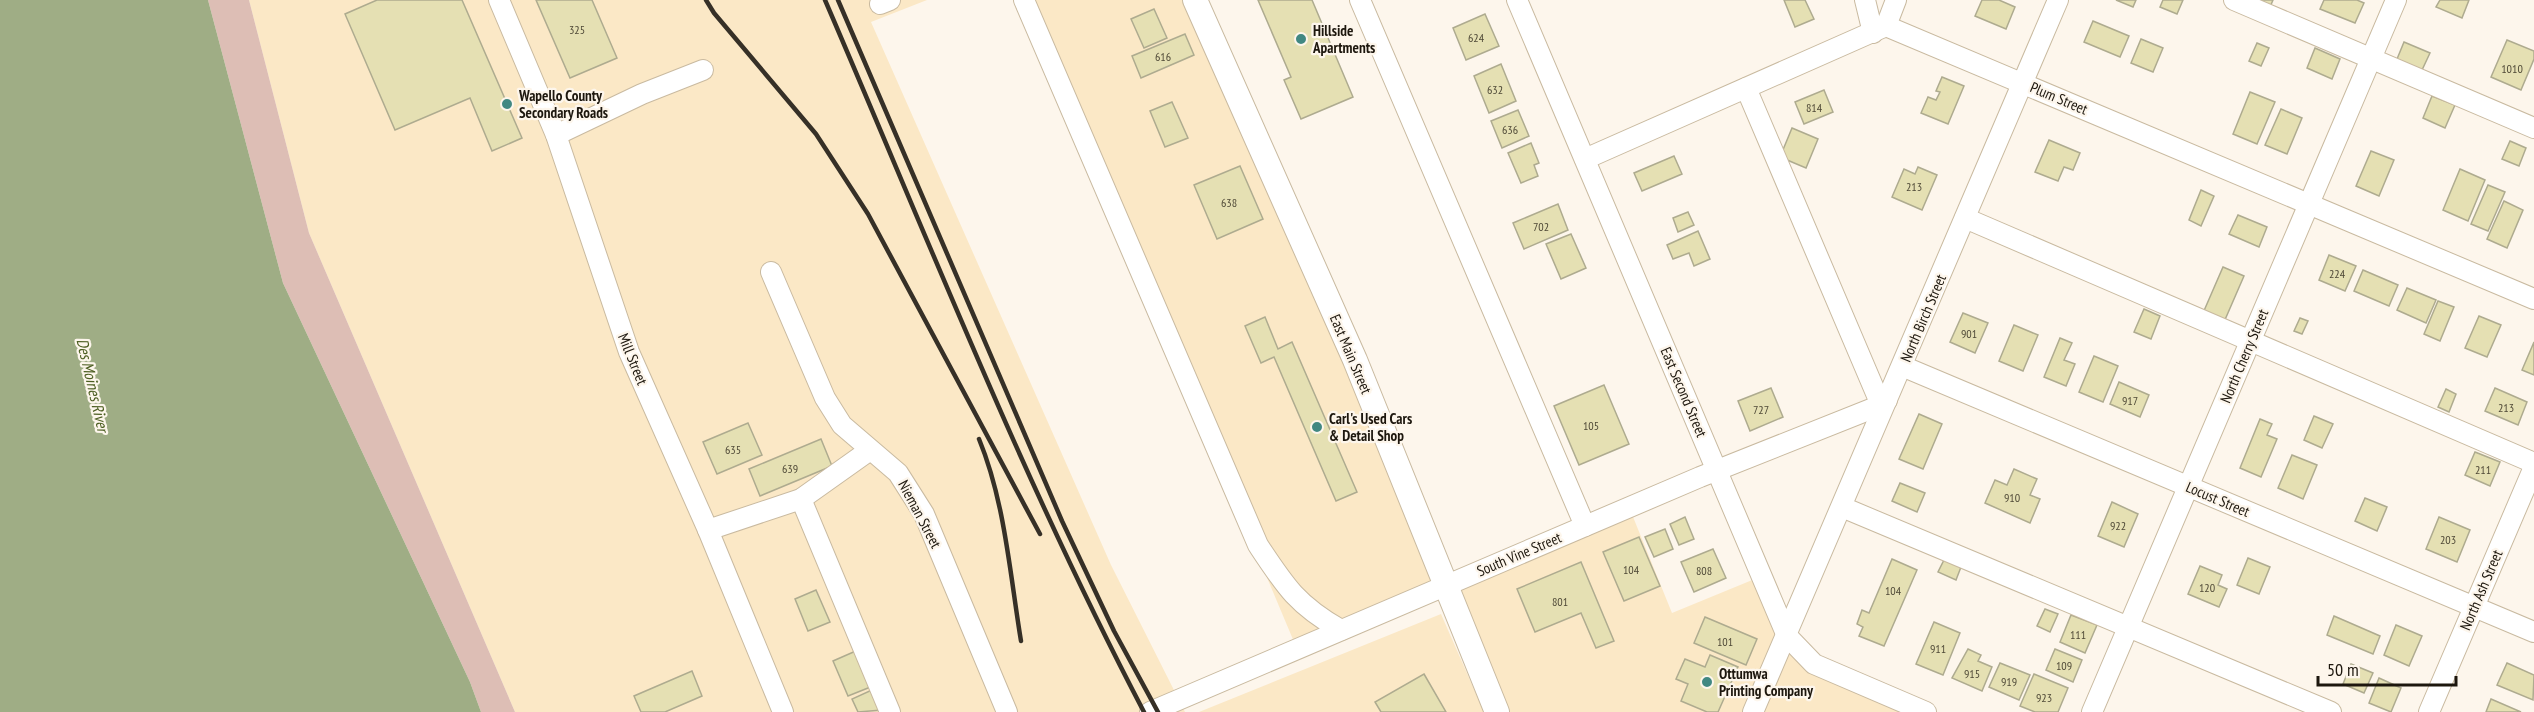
<svg xmlns="http://www.w3.org/2000/svg" width="2534" height="712" viewBox="0 0 2534 712" font-family="'PT Sans Narrow',sans-serif">
  <rect width="100%" height="100%" fill="#fdf6ec"/>
  <g fill="#fbe8c6">
    <polygon points="249,0 927,0 871,22 1111,565 1185,712 515,712 309,233"/>
    <polygon points="1024,0 1195,0 1447,585 1629,507 1672,613 1762,576 1814,664 1924,712 1497,712 1447,585 1297,649"/>
    <polygon points="1441,614 1484,712 1199,712"/>
  </g>
  <polygon fill="#ddbeb5" points="208,0 249,0 309,233 515,712 481,712 470,682 283,283"/>
  <polygon fill="#9fad85" points="0,0 208,0 283,283 470,682 481,712 0,712"/>
  <g fill="#e5e0b3" stroke="#aeab8f" stroke-width="1.5">
    <polygon points="377,0 462,0 522,138 492,151 470,98 395,130 345,14"/>
    <polygon points="536,0 592,0 617,58 570,78"/>
    <polygon points="1258,0 1312,0 1353,97 1301,119 1284,80 1291,77"/>
    <polygon points="1784,0 1805,0 1814,19 1795,27"/>
    <polygon points="1982,0 1999,0 2015,7 2006,29 1975,16"/>
    <polygon points="2116,0 2136,0 2133,7"/>
    <polygon points="2163,0 2183,0 2177,14 2160,7"/>
    <polygon points="2259,0 2273,0 2270,7 2258,2"/>
    <polygon points="2324,0 2357,0 2364,3 2355,23 2320,9"/>
    <polygon points="2440,0 2469,0 2462,18 2436,7"/>
    <polygon points="1154,9 1167,38 1144,48 1131,19"/>
    <polygon points="1485,14 1499,46 1466,60 1453,28"/>
    <polygon points="2093,21 2129,36 2120,57 2084,42"/>
    <polygon points="1185,34 1194,55 1141,78 1132,56"/>
    <polygon points="2141,39 2163,48 2153,72 2131,63"/>
    <polygon points="2507,40 2534,51 2534,59 2521,90 2491,77"/>
    <polygon points="2404,42 2430,53 2422,70 2397,59"/>
    <polygon points="2257,43 2269,48 2261,66 2249,61"/>
    <polygon points="2315,48 2340,59 2332,79 2307,68"/>
    <polygon points="1501,64 1516,101 1489,113 1474,76"/>
    <polygon points="1942,77 1964,86 1948,124 1921,113 1928,97 1936,100 1940,92 1936,91"/>
    <polygon points="1824,90 1833,112 1804,124 1795,102"/>
    <polygon points="2250,92 2275,102 2257,144 2233,134"/>
    <polygon points="2432,96 2455,105 2445,128 2423,118"/>
    <polygon points="1172,102 1188,138 1165,147 1150,111"/>
    <polygon points="2281,109 2302,118 2287,154 2265,145"/>
    <polygon points="1518,110 1529,136 1502,148 1491,121"/>
    <polygon points="1792,128 1818,139 1806,168 1780,157"/>
    <polygon points="2049,140 2080,153 2073,170 2064,167 2058,181 2035,172"/>
    <polygon points="2510,141 2526,148 2519,166 2502,159"/>
    <polygon points="1531,143 1539,163 1534,165 1538,176 1521,183 1508,153"/>
    <polygon points="2371,151 2394,160 2379,196 2356,186"/>
    <polygon points="1674,156 1682,174 1642,191 1634,173"/>
    <polygon points="1240,166 1263,219 1217,239 1194,185"/>
    <polygon points="1918,167 1937,175 1922,210 1892,197 1904,169 1915,174"/>
    <polygon points="2460,169 2485,180 2468,221 2443,210"/>
    <polygon points="2488,185 2505,192 2488,231 2471,224"/>
    <polygon points="2201,190 2214,196 2201,226 2189,220"/>
    <polygon points="2504,201 2523,210 2507,248 2487,239"/>
    <polygon points="1558,204 1568,230 1524,249 1513,223"/>
    <polygon points="1688,212 1694,225 1678,232 1673,218"/>
    <polygon points="2238,215 2267,227 2259,247 2229,234"/>
    <polygon points="1698,231 1710,259 1694,266 1689,253 1673,259 1667,245"/>
    <polygon points="1571,234 1586,268 1561,279 1546,244"/>
    <polygon points="2329,255 2356,266 2345,291 2319,280"/>
    <polygon points="2223,267 2244,276 2224,322 2203,313"/>
    <polygon points="2363,270 2398,285 2389,306 2354,291"/>
    <polygon points="2407,288 2436,300 2426,323 2397,310"/>
    <polygon points="2438,301 2454,307 2440,341 2424,334"/>
    <polygon points="2144,309 2160,316 2151,339 2134,332"/>
    <polygon points="1963,313 1988,323 1975,353 1950,342"/>
    <polygon points="2479,316 2501,325 2487,357 2465,348"/>
    <polygon points="1265,317 1278,349 1292,342 1357,492 1336,501 1274,357 1261,363 1245,326"/>
    <polygon points="2300,318 2308,321 2302,334 2294,331"/>
    <polygon points="2014,325 2038,335 2023,371 1999,361"/>
    <polygon points="2060,338 2072,343 2064,360 2075,364 2066,386 2044,377"/>
    <polygon points="2534,342 2534,375 2522,370"/>
    <polygon points="2094,356 2118,366 2103,402 2079,392"/>
    <polygon points="2119,382 2149,395 2140,417 2110,404"/>
    <polygon points="1604,385 1629,444 1579,465 1554,406"/>
    <polygon points="1771,388 1783,417 1750,431 1738,401"/>
    <polygon points="2495,388 2527,402 2518,425 2485,411"/>
    <polygon points="2446,389 2456,394 2449,412 2438,407"/>
    <polygon points="1919,414 1942,424 1923,469 1899,459"/>
    <polygon points="2314,416 2333,424 2322,448 2304,440"/>
    <polygon points="2260,419 2272,424 2267,435 2277,439 2261,477 2240,468"/>
    <polygon points="748,423 762,455 717,474 703,442"/>
    <polygon points="821,439 832,466 760,496 749,469"/>
    <polygon points="2475,452 2500,462 2490,486 2465,475"/>
    <polygon points="2292,455 2317,465 2303,499 2278,488"/>
    <polygon points="2014,469 2037,479 2030,495 2040,499 2030,523 1985,503 1995,480 2007,485"/>
    <polygon points="1900,483 1925,493 1917,512 1892,501"/>
    <polygon points="2365,498 2387,507 2377,531 2355,521"/>
    <polygon points="2112,502 2138,514 2124,547 2098,536"/>
    <polygon points="1685,517 1694,539 1679,545 1670,524"/>
    <polygon points="2439,517 2470,530 2457,562 2426,549"/>
    <polygon points="1665,529 1673,549 1654,557 1645,537"/>
    <polygon points="1639,537 1660,586 1624,601 1603,552"/>
    <polygon points="1713,549 1726,578 1694,592 1681,562"/>
    <polygon points="2248,558 2270,567 2259,594 2237,585"/>
    <polygon points="1892,559 1917,570 1884,646 1859,636 1863,627 1857,624 1862,610 1869,613"/>
    <polygon points="1944,560 1961,567 1956,580 1938,572"/>
    <polygon points="1581,562 1614,641 1596,648 1581,613 1535,632 1517,589"/>
    <polygon points="2200,566 2222,575 2218,585 2227,589 2219,607 2188,594"/>
    <polygon points="816,590 830,622 808,631 795,599"/>
    <polygon points="2045,609 2058,614 2050,632 2037,626"/>
    <polygon points="2071,615 2097,625 2085,653 2060,642"/>
    <polygon points="2334,616 2380,636 2373,654 2327,635"/>
    <polygon points="1705,617 1757,639 1746,665 1694,643"/>
    <polygon points="1934,622 1960,633 1943,675 1916,664"/>
    <polygon points="2396,625 2422,636 2409,666 2384,655"/>
    <polygon points="1968,649 1981,655 1978,661 1992,667 1982,691 1952,678"/>
    <polygon points="2055,649 2082,660 2073,682 2046,670"/>
    <polygon points="858,650 873,686 848,696 833,661"/>
    <polygon points="1710,655 1738,667 1718,712 1707,712 1681,701 1688,684 1676,679 1685,659 1705,667"/>
    <polygon points="2000,663 2030,675 2019,700 1989,687"/>
    <polygon points="2507,663 2534,675 2533,700 2497,685"/>
    <polygon points="2351,664 2373,673 2364,693 2343,684"/>
    <polygon points="692,671 702,696 665,712 641,712 634,696"/>
    <polygon points="1424,674 1446,712 1381,712 1375,702"/>
    <polygon points="2034,674 2068,688 2058,712 2035,712 2020,706"/>
    <polygon points="2379,678 2401,688 2391,712 2369,703"/>
    <polygon points="874,689 882,710 858,712 852,699"/>
    <polygon points="2491,699 2521,712 2486,712"/>
  </g>
  <g fill="none" stroke-linecap="round" stroke-linejoin="round">
    <defs>
      <g id="minor">
        <polyline points="499,0 556,135 629,352 708,530 783,712"/>
        <path d="M 1024,0 L 1258,545 C 1285,586 1297,605 1341,630"/>
        <polyline points="1360,0 1585,526"/>
        <polyline points="1517,0 1787,636 1814,664 1926,712"/>
        <polyline points="1865,0 1873,33"/>
        <polyline points="2234,0 2534,128"/>
        <polyline points="880,4 890,0"/>
        <polyline points="1886,26 1896,0"/>
        <polyline points="1746,88 1881,405"/>
        <polyline points="556,135 642,94 703,70"/>
        <polyline points="1585,159 1886,26 2534,299"/>
        <polyline points="1965,218 2534,463"/>
        <polyline points="771,272 825,398 842,425 898,473 924,514 1007,712"/>
        <polyline points="1902,366 2534,632"/>
        <polyline points="801,499 890,712"/>
        <polyline points="1842,507 2331,712"/>
        <polyline points="708,530 801,499 870,450"/>
        <polyline points="1150,712 1700,477 1881,405 1887,400"/>
        <polyline points="1753,712 2058,0"/>
        <polyline points="2092,712 2396,0"/>
        <polyline points="2429,712 2534,467"/>
      </g>
      <polyline id="major" points="1195,0 1355,360 1497,712"/>
    </defs>
    <use href="#minor" stroke="#c9baa0" stroke-width="22"/>
    <use href="#major" stroke="#c9baa0" stroke-width="26"/>
    <use href="#minor" stroke="#fff" stroke-width="20"/>
    <use href="#major" stroke="#fff" stroke-width="24"/>
    <g stroke="#363027" stroke-width="4.5">
      <polyline points="706,0 714,13 816,134 868,214 1040,534"/>
      <path d="M 825,0 C 928,239 1023,481 1144,712"/>
      <polyline points="838,0 1062,521 1114,631 1158,712"/>
      <path d="M 979,439 C 1005,502 1010,575 1021,641"/>
    </g>
  </g>
  <g fill="#418882" stroke="#fdf6ec" stroke-width="2">
    <circle cx="1301" cy="39" r="6"/>
    <circle cx="507" cy="104" r="6"/>
    <circle cx="1317" cy="427" r="6"/>
    <circle cx="1707" cy="682" r="6"/>
  </g>
  <g text-anchor="middle" dominant-baseline="central" stroke-width="4.5" stroke-linejoin="round" paint-order="stroke">
    <g font-size="12" fill="#4f4937">
      <text x="577" y="29">325</text>
      <text x="1476" y="37">624</text>
      <text x="1163" y="56">616</text>
      <text x="2512" y="68">1010</text>
      <text x="1495" y="89">632</text>
      <text x="1814" y="107">814</text>
      <text x="1510" y="129">636</text>
      <text x="1914" y="186">213</text>
      <text x="1229" y="202">638</text>
      <text x="1541" y="226">702</text>
      <text x="2337" y="273">224</text>
      <text x="1969" y="333">901</text>
      <text x="2130" y="400">917</text>
      <text x="2506" y="407">213</text>
      <text x="1761" y="409">727</text>
      <text x="1591" y="425">105</text>
      <text x="733" y="449">635</text>
      <text x="790" y="468">639</text>
      <text x="2483" y="469">211</text>
      <text x="2012" y="497">910</text>
      <text x="2118" y="525">922</text>
      <text x="2448" y="539">203</text>
      <text x="1631" y="569">104</text>
      <text x="1704" y="570">808</text>
      <text x="2207" y="587">120</text>
      <text x="1893" y="590">104</text>
      <text x="1560" y="601">801</text>
      <text x="2078" y="634">111</text>
      <text x="1725" y="641">101</text>
      <text x="1938" y="648">911</text>
      <text x="2064" y="665">109</text>
      <text x="1972" y="673">915</text>
      <text x="2009" y="681">919</text>
      <text x="2044" y="697">923</text>
    </g>
    <g font-size="15" font-weight="bold" fill="#1d170e" stroke="#fdf6ec" text-anchor="start">
      <text x="1313" y="30">Hillside<tspan x="1313" dy="17">Apartments</tspan></text>
      <text x="519" y="95">Wapello County<tspan x="519" dy="17">Secondary Roads</tspan></text>
      <text x="1329" y="418">Carl's Used Cars<tspan x="1329" dy="17">&amp; Detail Shop</tspan></text>
      <text x="1719" y="673">Ottumwa<tspan x="1719" dy="17">Printing Company</tspan></text>
    </g>
    <g font-size="15" fill="#1d170e" stroke="#fdf6ec">
      <text transform="translate(2059 98) rotate(23)">Plum Street</text>
      <text transform="translate(1923 318) rotate(-67)">North Birch Street</text>
      <text transform="translate(1351 354) rotate(67)">East Main Street</text>
      <text transform="translate(2244 356) rotate(-67)">North Cherry Street</text>
      <text transform="translate(633 359) rotate(68)">Mill Street</text>
      <text transform="translate(1684 392) rotate(67)">East Second Street</text>
      <text transform="translate(2218 499) rotate(23)">Locust Street</text>
      <text transform="translate(920 514) rotate(62)">Nieman Street</text>
      <text transform="translate(1519 554) rotate(-23)">South Vine Street</text>
      <text transform="translate(2481 590) rotate(-67)">North Ash Street</text>
    </g>
    <g font-size="16" font-style="italic" fill="#4c5e21" stroke="#fdf6ec">
      <text transform="translate(93 385) rotate(77)">Des Moines River</text>
    </g>
  </g>
  <path d="M2318 676v9h138v-9" fill="none" stroke="#1d170e" stroke-width="3"/>
  <text x="2327" y="676" font-size="18" fill="#1d170e" stroke="#fdf6ec" stroke-width="4.5" paint-order="stroke">50 m</text>
</svg>
